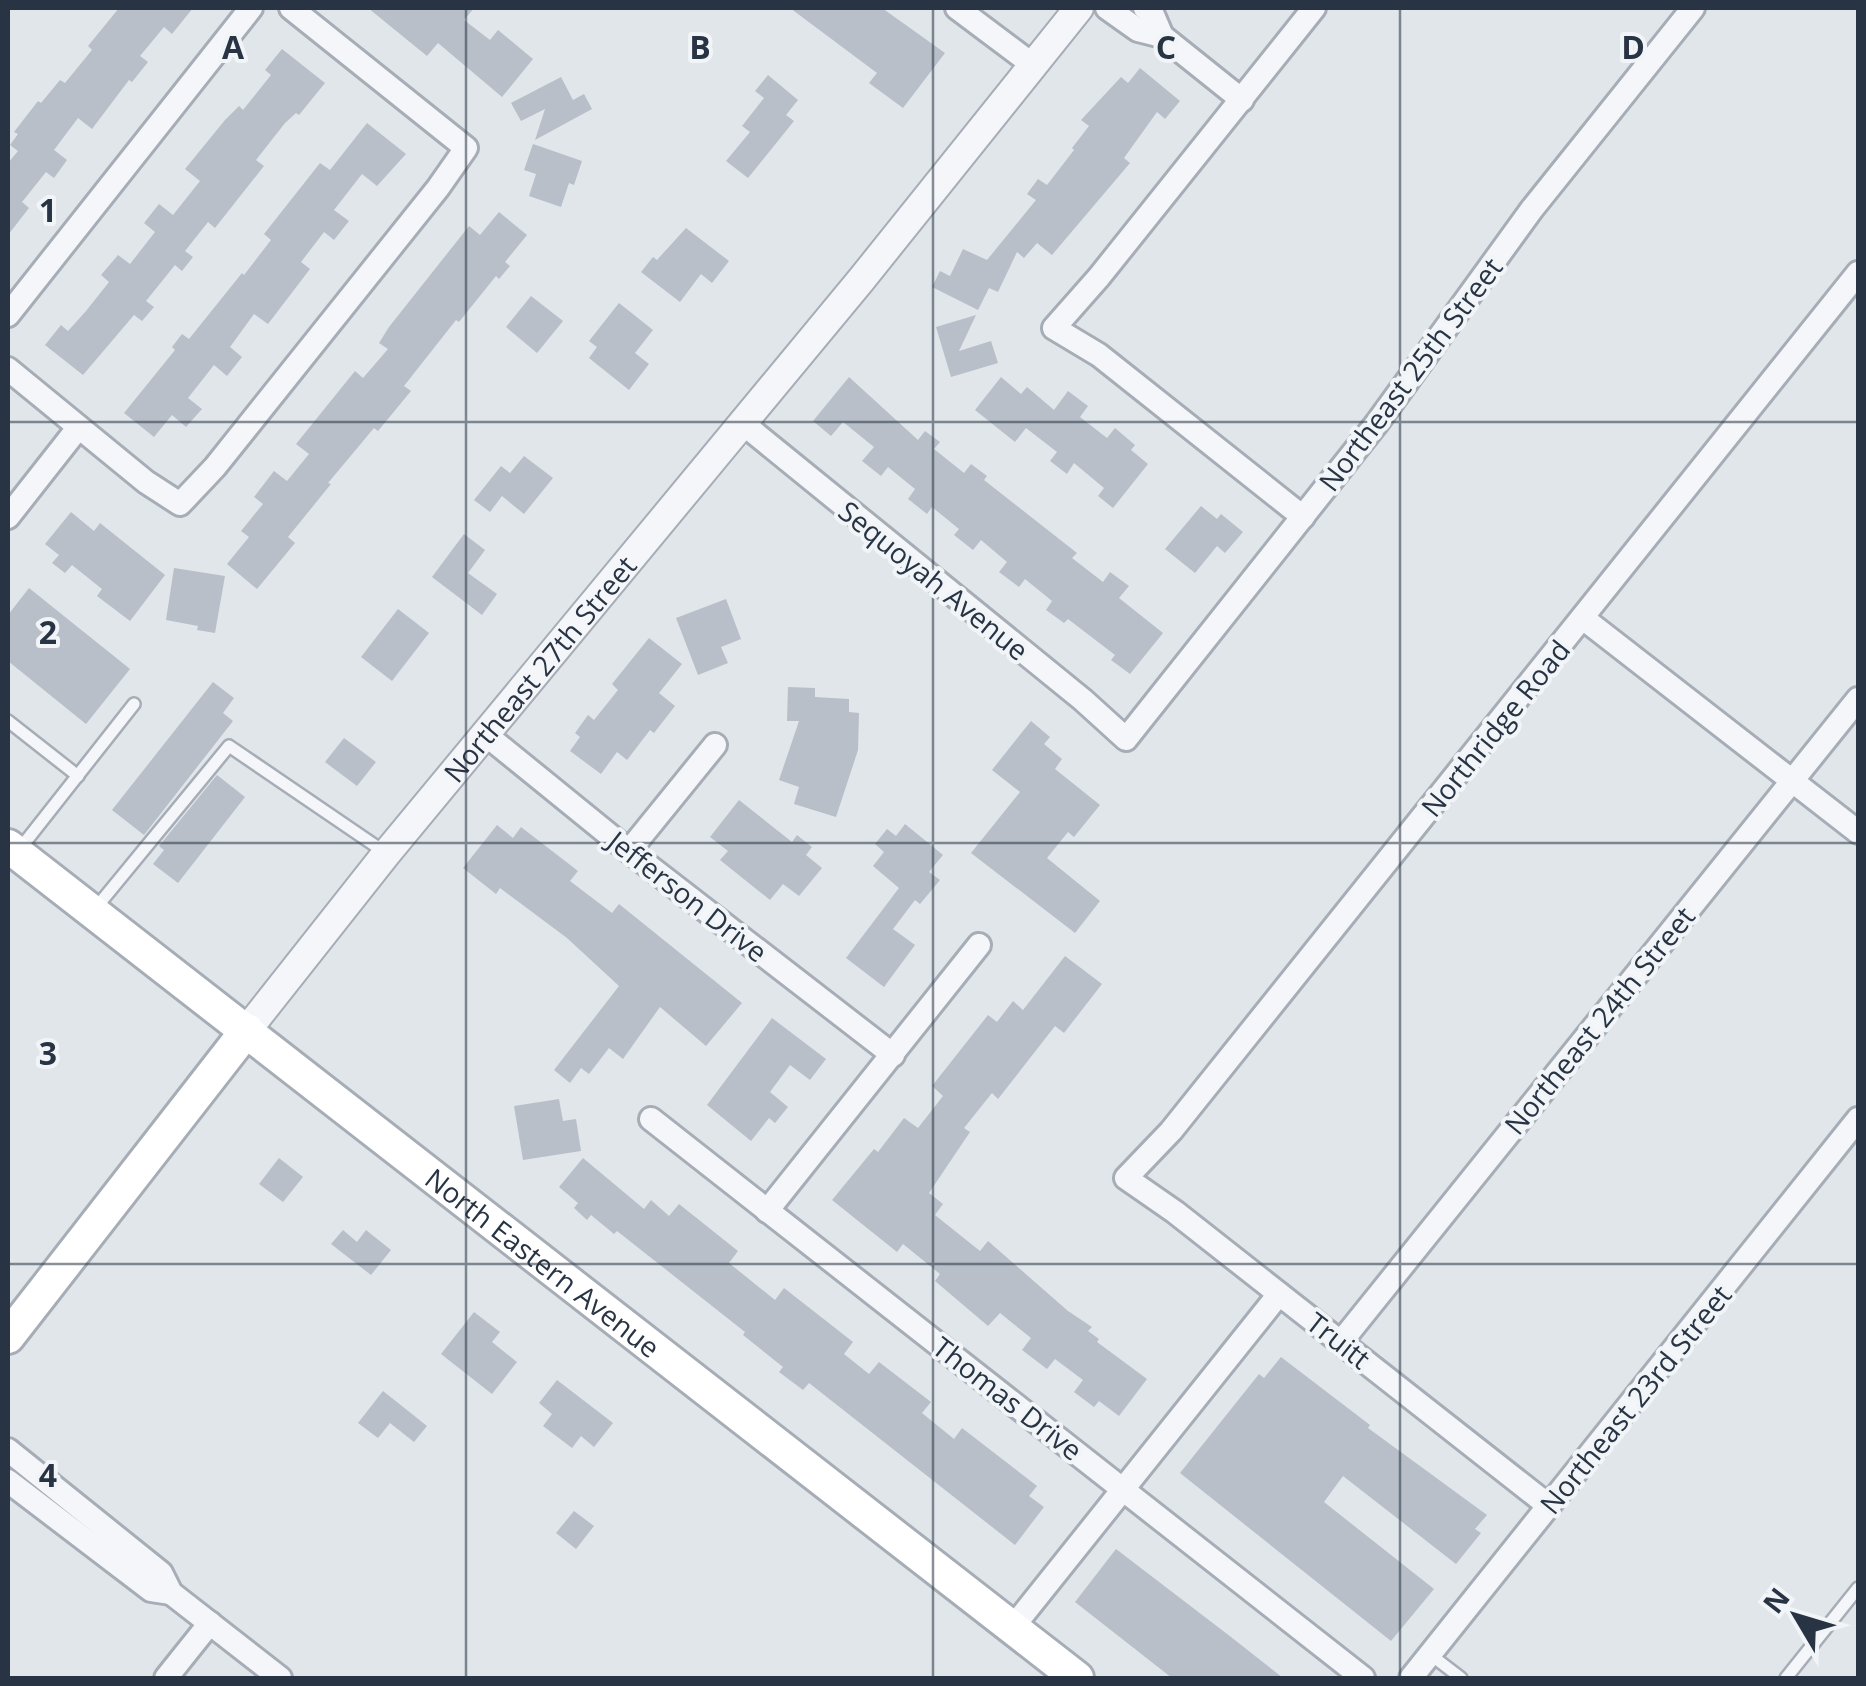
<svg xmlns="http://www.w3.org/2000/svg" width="1866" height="1686" viewBox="0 0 1866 1686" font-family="'Open Sans',sans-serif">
  <rect width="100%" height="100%" fill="#e1e6eb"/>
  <g fill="#b8bfc9">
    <polygon points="119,8 193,8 172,34 164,27 140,56 148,62 132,82 129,80 92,129 78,118 54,150 67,160 54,178 46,172 22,202 29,208 8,235 8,163 18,151 10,145 18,134 14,132 38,101 41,103 60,80 65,83 92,50 88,46"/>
    <polygon points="368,8 474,8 464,20 490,40 498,30 533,59 502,97 438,43 427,56"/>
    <polygon points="790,8 882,8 945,53 903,108 869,83 877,73"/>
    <polygon points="282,49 325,83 299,115 296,113 285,123 256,160 264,166 215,228 208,222 185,251 193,257 182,271 175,265 146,301 154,307 142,321 134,315 83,375 45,345 61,325 68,331 86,311 109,282 101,275 118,255 130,264 155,232 144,223 159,204 173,215 200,181 185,169 225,120 239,106 243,110 271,75 265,70"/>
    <polygon points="1140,68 1180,101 1165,119 1157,112 1124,158 1130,163 1052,255 1037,243 1024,258 1017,252 998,292 989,288 978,310 932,287 940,271 950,276 963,249 987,260 1036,200 1027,194 1038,179 1047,185 1074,150 1072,148 1089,126 1081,120 1121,77 1128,83"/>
    <polygon points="768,75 798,100 786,115 794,121 748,178 726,161 750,132 742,126 764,98 755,91"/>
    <polygon points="561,77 573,100 584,94 592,109 535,140 545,109 521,121 511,103"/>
    <polygon points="367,123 406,154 377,186 362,174 334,210 349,221 334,240 324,232 301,262 310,269 268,324 254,314 230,347 242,357 227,376 214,365 188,398 202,409 186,427 172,415 154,437 124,413 175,350 172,347 182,334 189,339 242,273 244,275 271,240 264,234 320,163 330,170"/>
    <polygon points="533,144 582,161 574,185 569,183 561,207 529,196 536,174 524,170"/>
    <polygon points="499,212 527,235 505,262 510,266 499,279 496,276 459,322 456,320 404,386 411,391 378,431 374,428 328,483 331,484 288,537 295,543 257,589 227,564 249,537 241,531 263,504 254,497 274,471 287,481 309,454 296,444 355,371 363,378 388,349 379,343 389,327 469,226 480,235"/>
    <polygon points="686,228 729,261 712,283 701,274 680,302 641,272 653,257 657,260"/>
    <polygon points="531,296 563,321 537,353 506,327"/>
    <polygon points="619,303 653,330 635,353 649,364 629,390 589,358 597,347 589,341"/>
    <polygon points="976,315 959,351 991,341 998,363 951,377 936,327"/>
    <polygon points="849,377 918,440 925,431 940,442 934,449 964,473 971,464 987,476 984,480 1077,553 1072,558 1103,582 1110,572 1129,586 1119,598 1163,633 1130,674 1111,660 1115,655 1068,619 1064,623 1046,610 1052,601 1025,579 1019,587 999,572 1007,562 981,540 973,550 954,535 959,529 932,507 927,514 908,499 915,489 888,467 881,476 862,461 874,447 843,422 831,436 813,421"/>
    <polygon points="1001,377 1021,394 1027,387 1054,410 1068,391 1088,406 1080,417 1107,438 1115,428 1135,445 1131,450 1148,464 1113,508 1098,496 1104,488 1074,463 1067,474 1050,461 1057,452 1026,428 1015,442 975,410"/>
    <polygon points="524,456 553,478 524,514 502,496 490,512 474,500 501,466 510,473"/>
    <polygon points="1201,506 1217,519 1221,514 1243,532 1225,553 1217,546 1195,573 1165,549"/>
    <polygon points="71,512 94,531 100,523 165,575 130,621 97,596 102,589 72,565 65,573 52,563 59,555 45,544"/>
    <polygon points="464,534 485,550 468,573 497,594 482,615 432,577"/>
    <polygon points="174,568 225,576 215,633 197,630 198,626 166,620"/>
    <polygon points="29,588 130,669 86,724 8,661 8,615"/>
    <polygon points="726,599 741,639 721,647 728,663 698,675 676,618"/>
    <polygon points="398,609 429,633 392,681 361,657"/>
    <polygon points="649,638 682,664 659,693 675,706 654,733 650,730 627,760 617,752 601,774 570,751 580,737 575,733 588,715 594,720 618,690 612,684"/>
    <polygon points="213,682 234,698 223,713 233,721 144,835 112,810"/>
    <polygon points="788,687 815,688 815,697 849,699 849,712 859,713 858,750 836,817 794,804 799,787 779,780 799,721 787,721"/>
    <polygon points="1031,721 1050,737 1044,744 1062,759 1055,769 1100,805 1074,837 1068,832 1047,858 1100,901 1075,933 971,853 1020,792 992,770"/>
    <polygon points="344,738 376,762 357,786 325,762"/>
    <polygon points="217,775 245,797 178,883 153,864 164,850 159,846"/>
    <polygon points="739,800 792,842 797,835 812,847 806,855 822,868 799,896 783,884 770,900 720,860 728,851 710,837"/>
    <polygon points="905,824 943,855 929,872 940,880 920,904 915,900 893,929 915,945 884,987 846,958 899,888 873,866 884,852 875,844 887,829 896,836"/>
    <polygon points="497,825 513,838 521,827 578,871 570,881 612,913 619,904 742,1003 706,1046 660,1007 623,1059 609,1048 589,1074 581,1068 570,1083 554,1070 619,986 567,938 500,888 496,894 463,868"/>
    <polygon points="1065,956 1102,984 1064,1033 1055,1026 998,1099 992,1093 964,1128 970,1132 929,1193 943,1204 935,1215 980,1251 988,1241 1068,1311 1092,1327 1088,1331 1099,1339 1097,1342 1147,1379 1119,1416 1099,1401 1094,1407 1074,1392 1083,1380 1055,1359 1047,1369 1022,1350 1031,1338 1000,1313 988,1326 935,1281 940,1274 903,1244 897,1252 832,1200 874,1149 878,1152 904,1118 918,1128 943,1096 932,1086 988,1015 997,1022 1013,1001 1023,1010"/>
    <polygon points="772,1018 826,1059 810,1080 790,1065 770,1092 788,1107 775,1123 769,1118 751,1141 707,1105"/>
    <polygon points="559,1099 563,1121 576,1119 581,1151 523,1160 514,1106"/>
    <polygon points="279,1158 303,1177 283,1202 259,1184"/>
    <polygon points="583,1158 644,1209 651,1200 669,1216 679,1204 738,1251 729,1263 775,1300 784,1288 853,1342 844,1354 869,1374 879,1362 931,1402 922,1413 954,1439 962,1428 1037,1486 1029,1496 1044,1507 1015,1545 809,1383 803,1390 779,1372 783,1367 743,1335 745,1332 617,1231 614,1234 591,1215 587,1220 574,1208 578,1203 559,1187"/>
    <polygon points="343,1230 357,1242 366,1230 391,1250 371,1275 331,1244"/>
    <polygon points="474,1312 500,1332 492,1342 517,1362 492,1394 441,1354"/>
    <polygon points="1281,1357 1370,1425 1368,1428 1487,1515 1475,1529 1481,1533 1456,1564 1343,1476 1324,1502 1434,1589 1391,1641 1180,1473 1259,1374 1264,1378"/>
    <polygon points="557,1380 613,1423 594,1447 581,1436 572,1448 543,1426 552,1414 539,1403"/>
    <polygon points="383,1391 427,1426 414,1442 390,1423 378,1438 358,1423"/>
    <polygon points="574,1511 594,1526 576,1549 556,1533"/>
    <polygon points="1116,1549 1231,1637 1283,1678 1172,1678 1075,1602"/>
  </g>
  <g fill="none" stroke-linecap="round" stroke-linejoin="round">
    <defs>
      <g id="service">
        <polyline points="8,721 78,776"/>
        <polyline points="19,850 134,704"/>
        <polyline points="95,909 229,746 386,853"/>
        <polyline points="1431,1655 1461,1678"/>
        <polyline points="1786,1678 1858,1588"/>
      </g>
      <g id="minor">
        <polyline points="957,8 1033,65"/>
        <polyline points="1107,8 1138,30 1162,36 1242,100"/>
        <polyline points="1145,8 1153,15 1162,36"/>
        <polyline points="8,315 251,8"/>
        <polyline points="8,369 146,482 180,504 215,467 438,188 466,148 291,8"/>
        <polyline points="741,422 1083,700 1126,739 1377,423 1532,209 1693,8"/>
        <polyline points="8,517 78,428"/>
        <polyline points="1303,517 1099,355 1054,328 1099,277 1314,8"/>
        <polyline points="1584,619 1858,832"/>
        <polyline points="485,734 629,851 893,1055"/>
        <polyline points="629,851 715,745"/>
        <polyline points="651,1119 1363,1678"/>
        <polyline points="767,1211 979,945"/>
        <polyline points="1341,1342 1858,699"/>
        <polyline points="8,1450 161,1573 171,1593 280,1678"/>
        <polyline points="8,1481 151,1590 171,1593"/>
        <polyline points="1549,1506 1175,1212 1126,1178 1171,1131 1858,273"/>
        <polyline points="1013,1627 1279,1294"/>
        <polyline points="166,1678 210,1623"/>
        <polyline points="1411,1678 1858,1119"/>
      </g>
      <g id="tertiary">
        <path id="s1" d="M 247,1030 L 386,854 L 861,280 L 1079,8"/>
      </g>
      <g id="secondary">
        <path id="s2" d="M 8,846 L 1077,1678"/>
        <polyline points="8,1337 247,1030"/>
      </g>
    </defs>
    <use href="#service" stroke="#a6adb6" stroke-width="16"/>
    <use href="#minor" stroke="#a6adb6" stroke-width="28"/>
    <use href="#tertiary" stroke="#a6adb6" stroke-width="32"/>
    <use href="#secondary" stroke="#a6adb6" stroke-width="38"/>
    <use href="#service" stroke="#f5f6f9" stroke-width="11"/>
    <use href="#minor" stroke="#f5f6f9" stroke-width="22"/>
    <use href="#tertiary" stroke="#f5f6f9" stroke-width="28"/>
    <use href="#secondary" stroke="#fff" stroke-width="32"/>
  </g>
  <path fill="none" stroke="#283444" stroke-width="2.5" stroke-opacity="0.55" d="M 466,8 L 466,1678M 933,8 L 933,1678M 1400,8 L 1400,1678M 8,422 L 1858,422M 8,843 L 1858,843M 8,1264 L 1858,1264"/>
  <g text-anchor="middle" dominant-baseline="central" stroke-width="8" stroke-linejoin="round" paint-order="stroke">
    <g font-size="28" fill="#283444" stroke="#f1f5f8">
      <text transform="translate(1410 374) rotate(-53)">Northeast 25th Street</text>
      <text transform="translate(934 580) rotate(39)">Sequoyah Avenue</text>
      <text stroke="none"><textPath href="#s1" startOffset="465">Northeast 27th Street</textPath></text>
      <text transform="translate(1495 728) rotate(-51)">Northridge Road</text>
      <text transform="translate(688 896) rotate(38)">Jefferson Drive</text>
      <text transform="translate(1599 1020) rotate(-51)">Northeast 24th Street</text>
      <text stroke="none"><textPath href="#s2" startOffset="678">North Eastern Avenue</textPath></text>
      <text transform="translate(1339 1340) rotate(38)">Truitt</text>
      <text transform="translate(1008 1398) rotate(38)">Thomas Drive</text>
      <text transform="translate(1635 1399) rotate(-51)">Northeast 23rd Street</text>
    </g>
  </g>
  <g font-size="32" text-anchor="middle" font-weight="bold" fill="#283444" stroke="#f1f5f8" stroke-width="8" stroke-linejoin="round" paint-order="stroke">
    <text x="233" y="59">A</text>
    <text x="700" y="59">B</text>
    <text x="1166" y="59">C</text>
    <text x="1633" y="59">D</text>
    <text x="48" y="222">1</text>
    <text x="48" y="644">2</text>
    <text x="48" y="1065">3</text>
    <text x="48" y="1487">4</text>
  </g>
  <rect width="1866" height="1686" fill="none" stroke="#283444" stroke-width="20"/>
  <g transform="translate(1796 1616) rotate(308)" stroke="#f1f5f8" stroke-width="8" paint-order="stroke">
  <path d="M0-8L18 38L0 25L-18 38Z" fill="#283444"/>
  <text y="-15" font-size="28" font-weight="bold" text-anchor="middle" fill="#283444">N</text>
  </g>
</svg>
